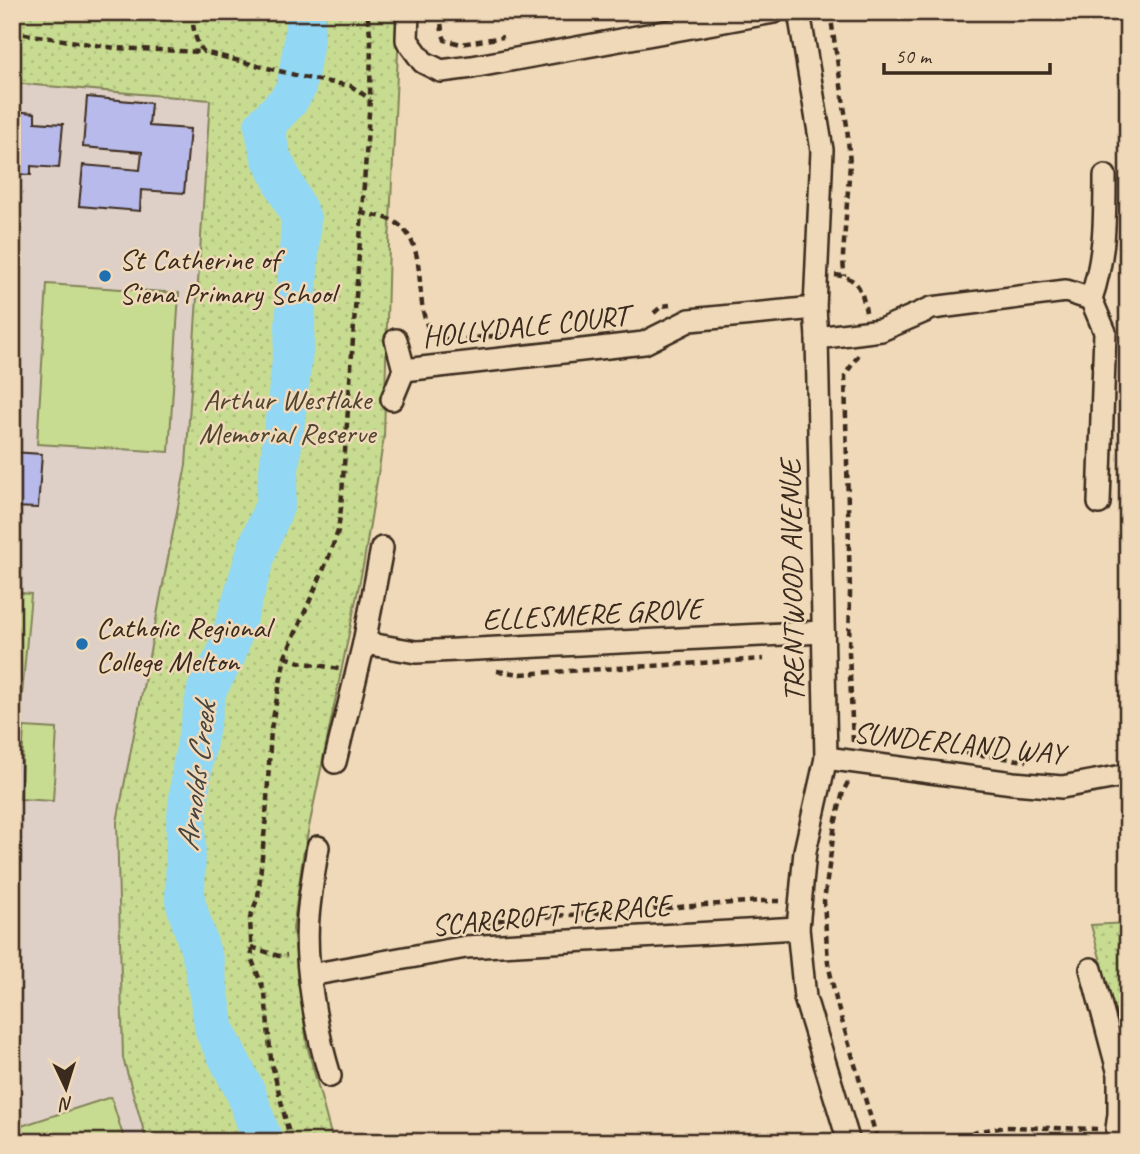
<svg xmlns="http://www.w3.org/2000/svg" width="1140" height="1154" viewBox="0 0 1140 1154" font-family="Caveat,sans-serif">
  <defs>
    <pattern id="grass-dots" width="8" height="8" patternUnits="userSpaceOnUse" patternTransform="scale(1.75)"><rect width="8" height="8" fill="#c8dc91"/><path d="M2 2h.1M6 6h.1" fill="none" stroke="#adbd7d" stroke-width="1.8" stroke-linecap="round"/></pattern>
  </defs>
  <rect width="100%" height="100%" fill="#efd9b8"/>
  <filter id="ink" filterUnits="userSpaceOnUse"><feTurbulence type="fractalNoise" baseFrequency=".0143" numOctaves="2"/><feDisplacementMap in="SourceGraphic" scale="14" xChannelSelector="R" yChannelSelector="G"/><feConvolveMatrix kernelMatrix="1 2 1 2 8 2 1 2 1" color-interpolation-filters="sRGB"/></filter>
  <g filter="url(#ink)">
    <polygon fill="#ded0c7" points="12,83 210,99 186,465 123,1058 147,1142 12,1142"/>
    <g fill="url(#grass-dots)" stroke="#828358" stroke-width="2">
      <polygon points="12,12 398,12 399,31 389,244 384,437 364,561 303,856 293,929 307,1045 333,1142 147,1142 123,1058 117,822 186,465 210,100 12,83"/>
      <polygon points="1128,923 1128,1060 1091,925"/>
    </g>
    <g fill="#c8dc91" stroke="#828358" stroke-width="2">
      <polygon points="47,284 179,293 169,452 37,444"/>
      <polygon points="12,592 31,594 15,774 12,774"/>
      <polygon points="24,727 57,729 53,801 20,799"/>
      <polygon points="111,1097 125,1142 12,1142 12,1129"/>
    </g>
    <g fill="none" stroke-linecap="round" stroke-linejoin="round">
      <polyline stroke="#92d7f4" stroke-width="40" points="263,1142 246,1093 215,1031 204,963 185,901 186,825 192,768 207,689 226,655 258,547 275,504 294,343 301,218 271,157 264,126 288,101 296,88 303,47 306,12"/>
    </g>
    <g fill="#b7baeb" stroke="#3b2a1e" stroke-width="2">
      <polygon points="87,97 151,103 149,126 190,129 184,193 141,190 140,211 79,206 83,165 140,170 142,152 83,147"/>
      <polygon points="12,111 35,113 35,122 63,124 59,168 31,166 31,175 12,174"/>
      <polygon points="12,452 42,454 38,508 12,507"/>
    </g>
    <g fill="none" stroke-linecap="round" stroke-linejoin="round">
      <defs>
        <g id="street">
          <polyline points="408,12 407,40 423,62 441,71 472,67 774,12"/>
          <polyline points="799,12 822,150 815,308 817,338 826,758 805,851 798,928 805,998 849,1142"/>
          <path d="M 1091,299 C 1105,257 1105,220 1105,176"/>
          <polyline points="817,338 881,330 932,308 1066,291 1091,299 1105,332 1099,503"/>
          <polyline points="404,370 644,343 690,320 815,308"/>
          <polyline points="392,399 404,370 396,340"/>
          <polyline points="364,643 416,652 823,632"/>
          <polyline points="826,758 1013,783 1062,787 1128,775"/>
          <polyline points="335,762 364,643 382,548"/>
          <path d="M 318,847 C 314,870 310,894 308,917 C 304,963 316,1031 330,1076"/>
          <polyline points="1091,969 1119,1074 1119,1114 1117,1129 1118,1142"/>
          <polyline points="310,975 466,947 798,928"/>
        </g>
      </defs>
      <use href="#street" stroke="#3b2a1e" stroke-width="26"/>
      <g stroke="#3b2a1e" stroke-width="4.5" stroke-dasharray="7 5" stroke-linecap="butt">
        <path d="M 192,12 C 193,26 194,41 204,52 L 307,78 L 351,86 L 370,99"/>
        <polyline points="440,12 442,31 445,40 461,44 503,37"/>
        <polyline points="830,12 847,126 850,164 843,255 844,276"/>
        <polyline points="12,32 115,48 203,52"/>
        <path d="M 361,213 C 371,215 384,216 393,221 C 429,241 414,292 427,325 C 428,330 433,335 436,339 L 465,339 L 502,335"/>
        <path d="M 835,275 C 859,277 862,291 866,312"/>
        <polyline points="654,313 662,306 670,305"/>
        <polyline points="285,657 300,662 339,669"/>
        <polyline points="497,671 521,674 764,659"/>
        <polyline points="853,742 849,652 850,593 845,375 860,353"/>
        <polyline points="966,753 1027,761"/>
        <polyline points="848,782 843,792 835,824 824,901 828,963 837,1004 878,1142"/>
        <polyline points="486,923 501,920 761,901 781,901"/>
        <polyline points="251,947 279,956 287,955"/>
        <polyline points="291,1142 271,1060 265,993 252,960 250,918 258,897 266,817 271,729 285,657 328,559 338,531 341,508 370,99 371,40 367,12"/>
        <polyline points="949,1142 980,1131 1006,1127 1097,1129"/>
      </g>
      <use href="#street" stroke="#efd9b8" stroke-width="21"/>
    </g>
  </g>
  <g fill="#1f6fb2" stroke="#efd9b8" stroke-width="2.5">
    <circle cx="105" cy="276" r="7"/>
    <circle cx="82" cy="644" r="7"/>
  </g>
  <g text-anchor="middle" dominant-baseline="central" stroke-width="5" stroke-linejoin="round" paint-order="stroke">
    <g font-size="30" fill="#3b2a1e" stroke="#efd9b8" text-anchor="start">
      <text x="119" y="259">St Catherine of<tspan x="119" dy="34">Siena Primary School</tspan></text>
      <text x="96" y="627">Catholic Regional<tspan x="96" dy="34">College Melton</tspan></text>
    </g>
    <g font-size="30" fill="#3b2a1e" stroke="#efd9b8">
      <text transform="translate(525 326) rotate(-6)">HOLLYDALE COURT</text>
      <text transform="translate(792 581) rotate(-91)">TRENTWOOD AVENUE</text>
      <text transform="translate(592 614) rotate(-3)">ELLESMERE GROVE</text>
      <text transform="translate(959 743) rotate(6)">SUNDERLAND WAY</text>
      <text transform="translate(551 915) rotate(-5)">SCARCROFT TERRACE</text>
    </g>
    <g font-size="30" fill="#50452f" stroke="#efd9b8">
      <text x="287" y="399">Arthur Westlake<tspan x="287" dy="34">Memorial Reserve</tspan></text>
    </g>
    <g font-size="32" font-style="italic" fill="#48443e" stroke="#efd9b8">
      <text transform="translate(196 777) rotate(-83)">Arnolds Creek</text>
    </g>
  </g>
  <rect width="1140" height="1154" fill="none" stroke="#efd9b8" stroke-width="42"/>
  <rect x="21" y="21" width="1098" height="1112" fill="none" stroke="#3b2a1e" stroke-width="2.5" filter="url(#ink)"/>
  <g transform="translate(66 1088) rotate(176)" stroke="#efd9b8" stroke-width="5" paint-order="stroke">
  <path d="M0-5L12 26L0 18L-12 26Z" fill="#3b2a1e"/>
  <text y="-10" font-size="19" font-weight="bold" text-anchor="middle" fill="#3b2a1e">N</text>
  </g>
  <path d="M884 63v10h166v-10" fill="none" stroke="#3b2a1e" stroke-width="3.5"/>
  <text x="895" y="63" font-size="21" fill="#3b2a1e" stroke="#efd9b8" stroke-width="5" paint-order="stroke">50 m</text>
</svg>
